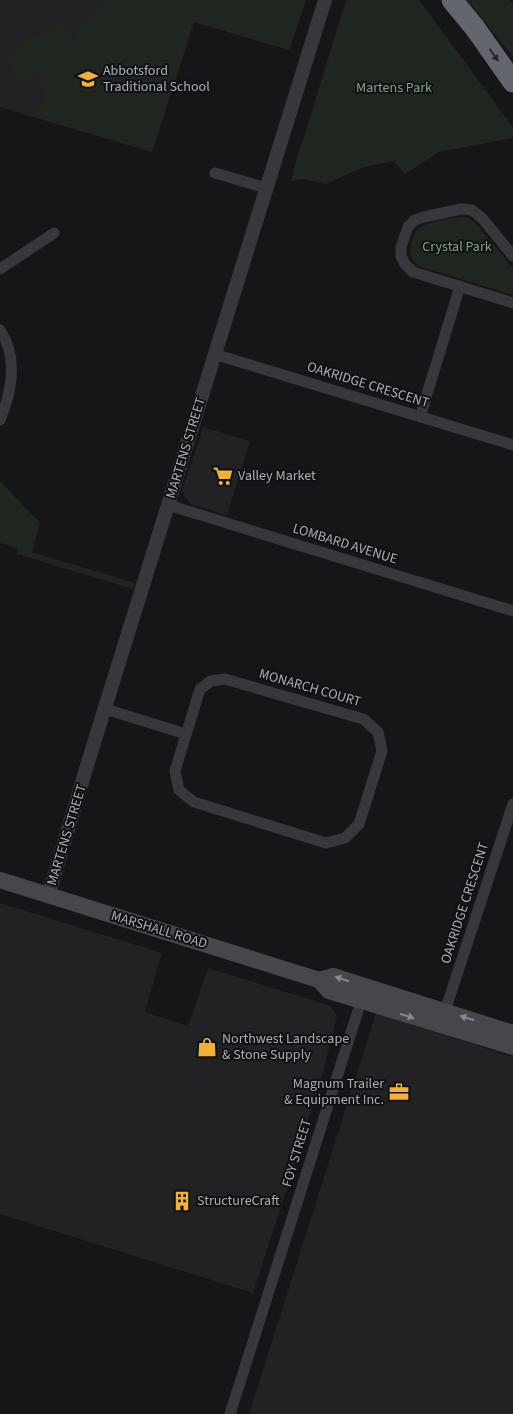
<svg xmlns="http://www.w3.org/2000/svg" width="513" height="1414" viewBox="0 0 513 1414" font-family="'Source Sans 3',sans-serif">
  <rect width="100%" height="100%" fill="#161618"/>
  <g fill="#222225">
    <polygon points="0,0 306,0 289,50 194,22 152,152 0,107"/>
    <polygon points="203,427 250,441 227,515 190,504 182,491"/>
    <polygon points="0,903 162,953 145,1012 188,1026 208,968 331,1006 337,1016 324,1068 298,1154 253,1293 0,1214"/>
    <polygon points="376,1013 513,1057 513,1414 249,1414"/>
  </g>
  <g fill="#1e261f">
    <polygon points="105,0 306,0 289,50 194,22 152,152 27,115 43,103 44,96 39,69 76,42 74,29 99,8"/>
    <path d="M 346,0 L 419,0 L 513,127 L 513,138 L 439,152 L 405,174 L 394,161 L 364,167 L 326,184 L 304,179 L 291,181 C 295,168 297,152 303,140 Z"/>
    <polygon points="467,0 510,0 513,4 513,57"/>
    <polygon points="62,20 72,32 73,42 21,83 10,69 13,67 7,60 11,57 9,54 31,36 33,38 37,35 39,37"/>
    <path d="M 462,217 L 470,218 L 477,225 L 513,268 L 513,295 L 418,266 C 412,260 408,255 411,245 C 412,239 414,232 419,228 C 428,221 450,219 462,217 Z"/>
    <polygon points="0,481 40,523 32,552 135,583 133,589 17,554 18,549 0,543"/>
  </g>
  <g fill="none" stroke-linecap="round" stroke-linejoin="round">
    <g stroke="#37383d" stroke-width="11">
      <polyline points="215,173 266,188"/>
      <polyline points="513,256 482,218 472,210 461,209 424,217 415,220 408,227 401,247 401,256 405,264 413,272 513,303"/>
      <polyline points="0,269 54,233"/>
      <path d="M 0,330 C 18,357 12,391 0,420"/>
      <polyline points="214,354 513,445"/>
      <polyline points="420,417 460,286"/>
      <polyline points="168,505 513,611"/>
      <polygon points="225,679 363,719 378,732 382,751 359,824 345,838 326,843 194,802 179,790 175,771 200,689 211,681"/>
      <polyline points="105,709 186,734"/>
      <polyline points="445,1011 513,804"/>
      <polyline points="230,1414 363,995"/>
    </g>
    <polyline stroke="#37383d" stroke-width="14" points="48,896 89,759 325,0"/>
    <g stroke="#45474d" stroke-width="16">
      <polyline points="0,880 319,980 333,976 513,1033"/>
      <polyline points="319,980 329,991 513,1047"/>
    </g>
    <polyline stroke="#63666e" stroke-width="21" points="452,0 475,28 513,82"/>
  </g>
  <defs><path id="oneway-solid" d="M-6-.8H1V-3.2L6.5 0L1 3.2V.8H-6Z" transform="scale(1.25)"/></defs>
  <use fill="#26262a" href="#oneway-solid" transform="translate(494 55) rotate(55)"/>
  <g fill="#858993">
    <use href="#oneway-solid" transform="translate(342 979) rotate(-163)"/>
    <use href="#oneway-solid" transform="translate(407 1016) rotate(17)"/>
    <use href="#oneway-solid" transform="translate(467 1018) rotate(-162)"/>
  </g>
  <defs>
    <symbol id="school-bare" viewBox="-9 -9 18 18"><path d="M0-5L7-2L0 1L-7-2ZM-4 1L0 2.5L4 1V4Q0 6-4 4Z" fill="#f2b134" stroke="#111113" stroke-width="2.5" paint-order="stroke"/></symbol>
    <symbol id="supermarket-bare" viewBox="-9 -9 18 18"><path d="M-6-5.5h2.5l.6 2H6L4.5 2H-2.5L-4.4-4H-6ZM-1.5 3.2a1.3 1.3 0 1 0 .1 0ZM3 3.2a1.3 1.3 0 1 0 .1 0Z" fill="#f2b134" stroke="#111113" stroke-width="2.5" paint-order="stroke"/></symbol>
    <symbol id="shop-bare" viewBox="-9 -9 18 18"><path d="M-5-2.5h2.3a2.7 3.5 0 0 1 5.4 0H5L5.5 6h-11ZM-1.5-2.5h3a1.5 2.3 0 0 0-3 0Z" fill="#f2b134" stroke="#111113" stroke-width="2.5" paint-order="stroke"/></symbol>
    <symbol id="office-bare" viewBox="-9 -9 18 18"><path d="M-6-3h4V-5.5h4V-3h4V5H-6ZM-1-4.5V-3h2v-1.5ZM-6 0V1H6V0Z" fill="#f2b134" stroke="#111113" stroke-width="2.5" paint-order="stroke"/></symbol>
    <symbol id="building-bare" viewBox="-9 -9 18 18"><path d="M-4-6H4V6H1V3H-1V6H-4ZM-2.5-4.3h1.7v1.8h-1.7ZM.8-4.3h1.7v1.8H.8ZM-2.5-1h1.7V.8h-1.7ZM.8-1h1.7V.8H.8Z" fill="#f2b134" stroke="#111113" stroke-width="2.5" paint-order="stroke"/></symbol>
  </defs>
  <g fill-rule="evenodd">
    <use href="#school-bare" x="74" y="65" width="28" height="28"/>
    <use href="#supermarket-bare" x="209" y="462" width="28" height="28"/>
    <use href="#shop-bare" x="193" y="1033" width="28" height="28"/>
    <use href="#office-bare" x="385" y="1078" width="28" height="28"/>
    <use href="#building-bare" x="168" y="1187" width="28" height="28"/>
  </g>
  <g text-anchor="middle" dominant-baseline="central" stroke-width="4" stroke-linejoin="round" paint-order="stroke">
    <g font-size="14" fill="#a8adb8" stroke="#111113" text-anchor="start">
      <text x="103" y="71">Abbotsford<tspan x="103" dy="16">Traditional School</tspan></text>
      <text x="238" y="476">Valley Market</text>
      <text x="222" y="1039">Northwest Landscape<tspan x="222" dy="16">&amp; Stone Supply</tspan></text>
      <text x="384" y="1084" text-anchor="end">Magnum Trailer<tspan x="384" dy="16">&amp; Equipment Inc.</tspan></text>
      <text x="197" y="1201">StructureCraft</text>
    </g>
    <g font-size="14" fill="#7fa381" stroke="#111113">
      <text x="394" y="88">Martens Park</text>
      <text x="457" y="247">Crystal Park</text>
    </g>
    <g font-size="14" fill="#a8adb8" stroke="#111113">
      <text transform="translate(368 385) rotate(17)">OAKRIDGE CRESCENT</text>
      <text transform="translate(186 448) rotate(-73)">MARTENS STREET</text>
      <text transform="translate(345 544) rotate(17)">LOMBARD AVENUE</text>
      <text transform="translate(310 688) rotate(16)">MONARCH COURT</text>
      <text transform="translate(67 835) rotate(-73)">MARTENS STREET</text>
      <text transform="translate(465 903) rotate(-72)">OAKRIDGE CRESCENT</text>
      <text transform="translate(159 930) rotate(17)">MARSHALL ROAD</text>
      <text transform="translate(297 1153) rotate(-73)">FOY STREET</text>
    </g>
  </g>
</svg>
